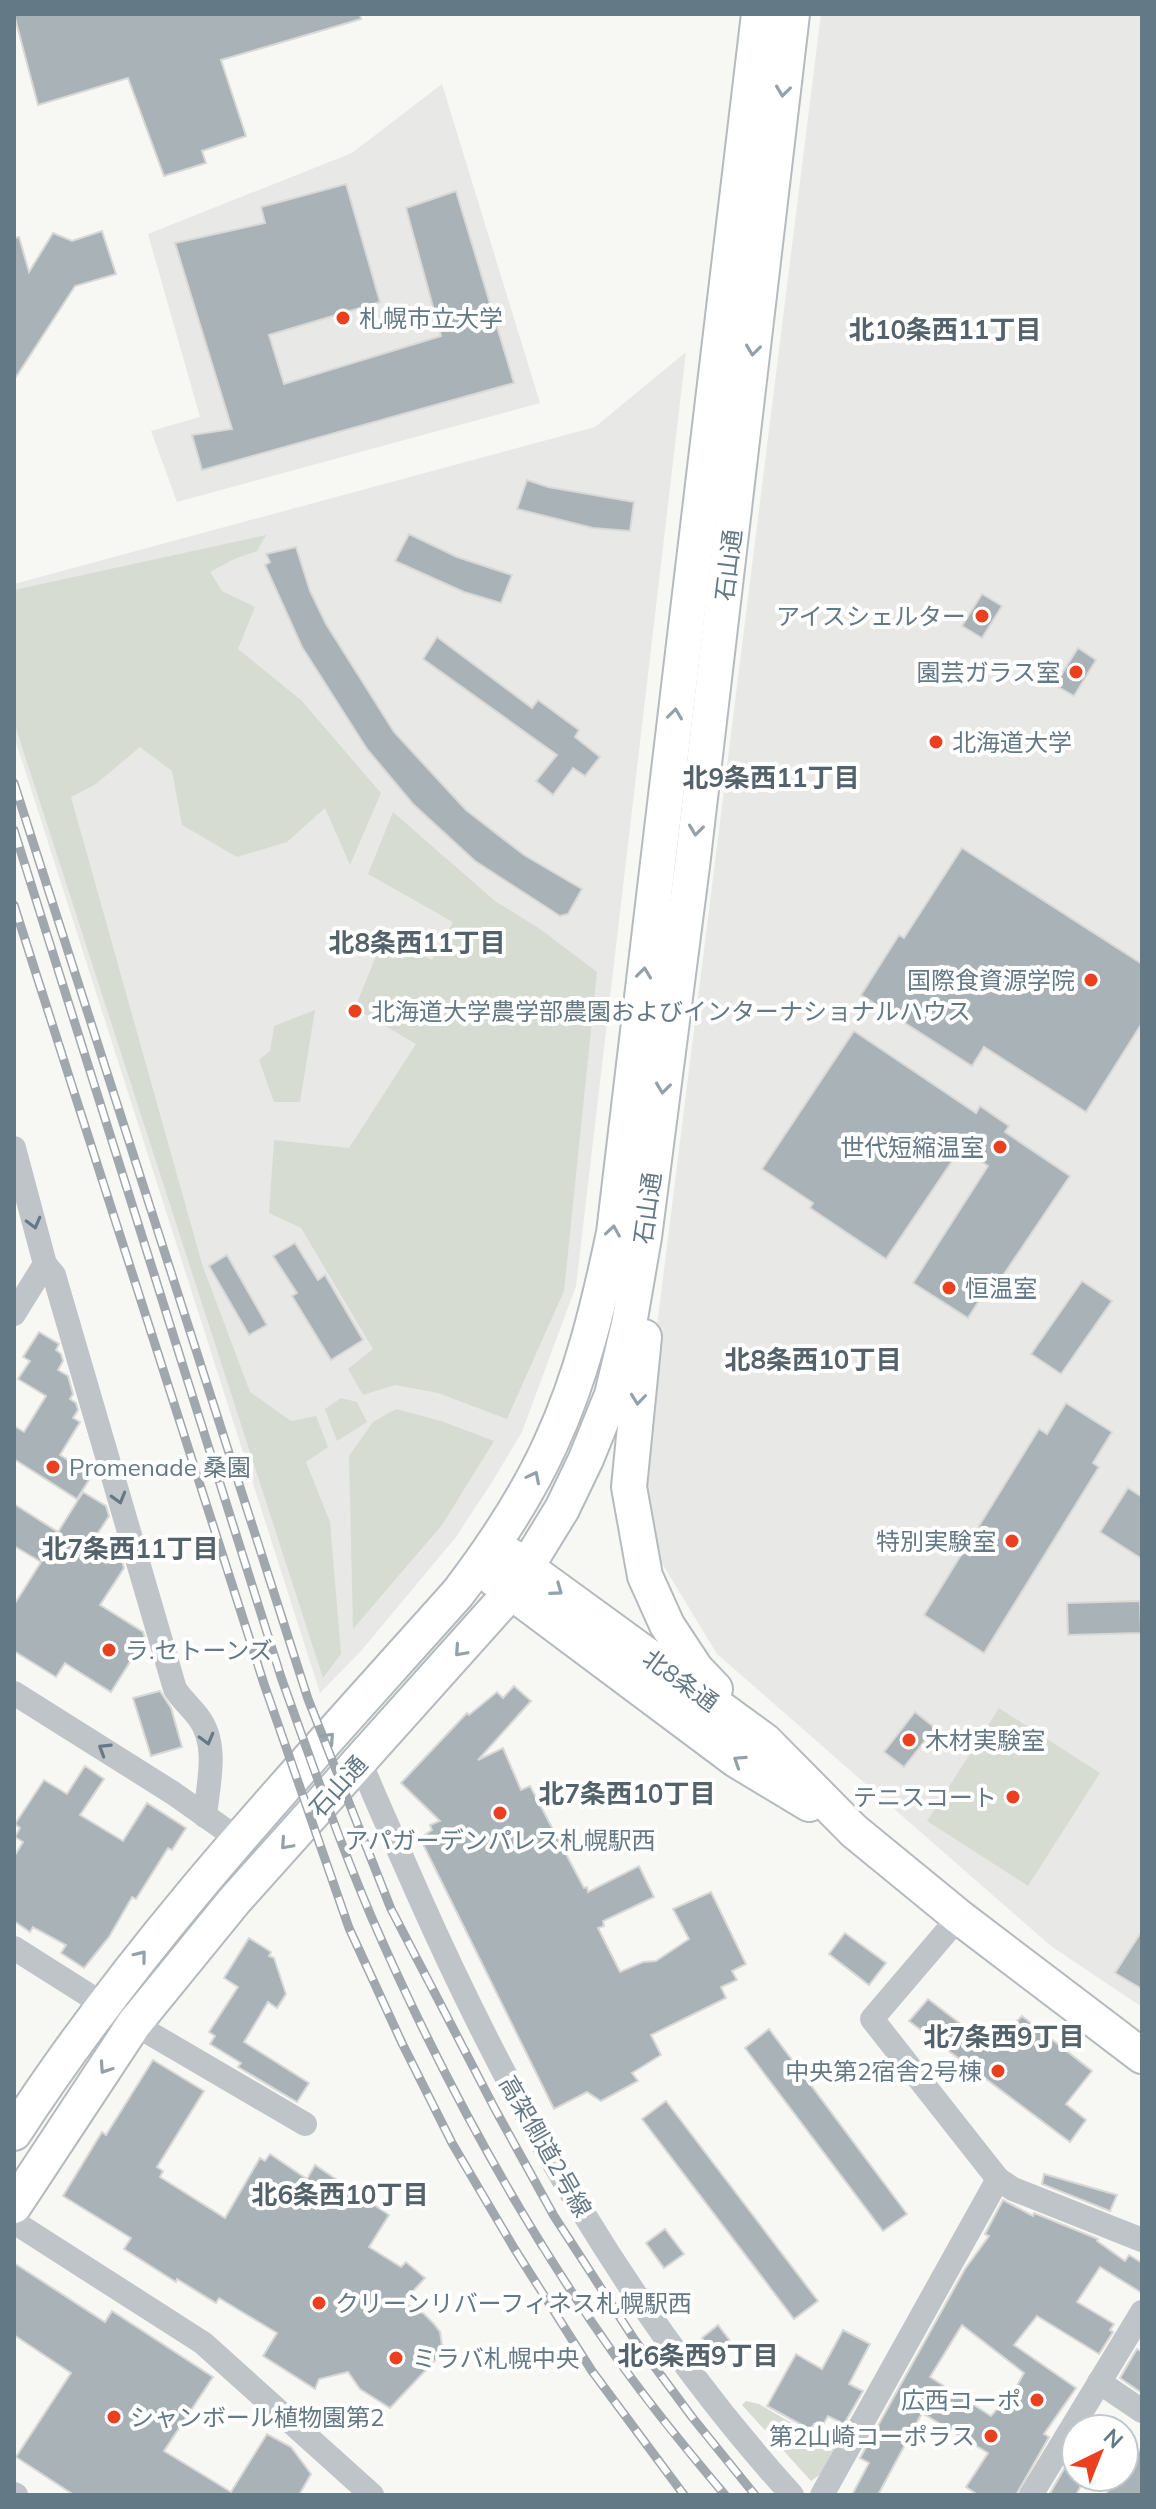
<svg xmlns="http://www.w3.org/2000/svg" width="1156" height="2509" viewBox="0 0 1156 2509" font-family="Mulish,'Noto Sans JP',sans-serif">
  <rect width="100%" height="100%" fill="#f7f7f3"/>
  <g fill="#e8e8e7">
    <polygon points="821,14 1142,14 1142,2007 1051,1946 717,1654 657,1555 639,1470"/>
    <polygon points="442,84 540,403 177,502 151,431 200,417 148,234 352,153"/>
    <polygon points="686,352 576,1286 522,1432 492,1482 456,1537 361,1651 320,1693 14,736 14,584 595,427"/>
  </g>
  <g fill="#d7dcd2">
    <polygon points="266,535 257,551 234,559 210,572 222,591 255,607 238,649 301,700 381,793 350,865 325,808 287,842 237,857 182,825 172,771 140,747 96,784 71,797 202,1264 250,1392 291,1421 316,1416 328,1447 306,1462 330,1522 341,1654 323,1678 14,722 14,590"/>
    <polygon points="393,812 495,901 540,929 597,972 564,1291 507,1419 438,1393 395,1385 363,1395 348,1369 373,1349 301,1228 269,1213 274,1140 349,1148 416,1044 355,1008 384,936 432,960 453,922 368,874"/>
    <polygon points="315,1010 300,1102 274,1102 259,1060 270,1051 274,1026"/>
    <polygon points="341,1398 357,1402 367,1422 337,1441 325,1409"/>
    <polygon points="396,1409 441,1421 494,1441 442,1525 353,1629 349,1456 373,1422"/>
    <polygon points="999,1708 1100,1773 1028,1886 927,1821"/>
    <polygon points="746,2401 759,2404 834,2448 821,2474 811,2481 742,2405"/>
  </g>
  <g fill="#a8b2b7" stroke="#d8d8d6" stroke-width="2" fill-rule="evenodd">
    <polygon points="14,14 360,14 361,19 221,60 246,136 202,151 206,163 164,176 128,78 38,105"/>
    <polygon points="346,184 380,302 269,335 284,384 441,336 406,208 456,191 514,383 202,470 192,435 232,429 175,243 265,223 261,207"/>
    <polygon points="102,231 116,274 75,286 14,380 14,238 19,237 29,272 53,233 72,241"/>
    <polygon points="527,480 548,487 634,502 630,531 593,528 517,509"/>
    <polygon points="409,534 457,557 512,575 501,603 464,592 395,561"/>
    <polygon points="296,547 310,591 326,624 394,732 466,810 524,855 582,889 568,914 560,916 475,861 413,804 367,749 302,647 265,565 270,562 266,554"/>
    <polygon points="982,594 1002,606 982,638 962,626"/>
    <polygon points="437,637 532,708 538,700 579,730 575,737 600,757 585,776 573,768 553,795 536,781 557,755 423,659"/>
    <polygon points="1078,648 1096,660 1074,696 1055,685"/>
    <polygon points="962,848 1142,964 1142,1023 1086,1112 984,1047 972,1066 861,995 899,935 904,938"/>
    <polygon points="854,1031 976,1113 980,1106 1009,1126 1005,1132 1070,1176 1002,1277 996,1274 968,1318 913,1283 988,1166 961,1148 886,1259 810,1208 813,1203 762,1169"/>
    <polygon points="295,1243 318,1280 325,1275 363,1340 331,1360 292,1296 297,1293 273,1256"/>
    <polygon points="227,1255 267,1325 249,1335 209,1266"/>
    <polygon points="1082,1281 1112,1301 1061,1374 1031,1354"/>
    <polygon points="39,1332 59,1344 56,1350 61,1354 63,1361 58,1370 68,1376 73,1394 70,1399 76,1403 78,1410 73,1418 80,1422 60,1455 92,1475 77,1499 14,1459 14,1426 24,1432 46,1396 18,1379 30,1361 23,1357"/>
    <polygon points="1066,1403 1112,1432 1093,1463 1099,1467 984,1653 924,1615 1039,1429 1047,1434"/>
    <polygon points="1128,1488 1142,1497 1142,1559 1100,1532"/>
    <polygon points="83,1492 106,1506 109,1516 96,1536 119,1551 124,1568 100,1605 143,1632 145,1638 111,1692 65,1663 56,1677 14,1651 14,1605 41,1562 14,1546 14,1504 58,1532"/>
    <polygon points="1140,1601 1141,1633 1068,1635 1067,1603"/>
    <polygon points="514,1686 531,1701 478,1760 503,1748 521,1790 530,1786 584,1888 587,1887 588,1892 639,1866 654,1897 603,1921 604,1926 598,1928 620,1972 643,1962 656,1961 689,1939 673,1909 711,1892 746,1964 732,1971 737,1980 721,1987 726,1998 651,2035 661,2055 632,2073 638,2081 601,2101 587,2092 554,2109 420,1838 432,1830 430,1825 440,1821 401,1783 467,1713 469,1715 497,1692 503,1698"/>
    <polygon points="160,1691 171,1708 182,1747 151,1756 133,1698"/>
    <polygon points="915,1712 935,1728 904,1767 884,1752"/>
    <polygon points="85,1766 104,1779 80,1815 123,1841 147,1803 186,1828 172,1850 168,1848 136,1899 132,1897 109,1937 84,1968 61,1953 66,1945 33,1927 30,1932 14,1921 14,1857 23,1842 15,1837 20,1828 15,1824 44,1780 67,1794"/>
    <polygon points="1142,1931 1142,1989 1115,1973"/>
    <polygon points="845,1933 886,1963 869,1985 829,1954"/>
    <polygon points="249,1938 271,1952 269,1956 274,1958 286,1994 277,2008 268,2002 244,2042 309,2083 297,2102 238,2067 241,2063 210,2044 215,2036 209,2032 238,1987 224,1978"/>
    <polygon points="928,1999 991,2047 1022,2016 1092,2071 1066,2104 1086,2120 1070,2142 909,2021"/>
    <polygon points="769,2029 907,2214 883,2231 745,2048"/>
    <polygon points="153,2060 204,2091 157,2167 163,2171 160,2177 225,2218 260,2158 265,2161 270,2154 307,2179 315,2165 389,2215 369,2247 401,2267 406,2262 425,2278 403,2302 424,2314 434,2324 440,2332 443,2352 390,2408 360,2389 348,2372 319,2379 315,2389 263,2356 277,2333 219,2298 216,2303 177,2279 176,2282 124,2249 131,2238 63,2196 102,2132 106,2135"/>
    <polygon points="666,2101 818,2301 794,2319 642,2119"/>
    <polygon points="1044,2174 1117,2195 1110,2211 1042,2184"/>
    <path d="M 1003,2200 L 1033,2216 L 1034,2213 L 1098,2239 L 1097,2241 L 1125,2261 L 1129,2255 L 1142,2263 L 1142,2293 L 1100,2267 L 1077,2302 L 1114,2324 L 1110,2330 L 1113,2332 L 1099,2354 L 1037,2316 L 1014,2345 L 1076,2388 L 1044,2434 L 1049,2437 L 1016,2495 L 978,2495 L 966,2487 L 988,2453 L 922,2413 L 878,2495 L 852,2495 L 869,2463 L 860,2458 L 965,2269 L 989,2236 L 985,2234 ZM 962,2325 L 1024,2373 L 1015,2389 L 991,2416 L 930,2377 Z"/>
    <polygon points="665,2229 684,2254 664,2268 646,2243"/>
    <polygon points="14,2263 105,2322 112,2311 213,2377 164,2451 231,2492 267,2434 291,2447 311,2474 299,2495 74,2495 16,2457 71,2373 14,2335"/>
    <polygon points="718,2325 734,2346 717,2358 702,2338"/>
    <polygon points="843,2330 870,2344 849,2384 863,2391 844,2424 828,2416 821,2428 814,2424 811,2430 767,2406 796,2354 822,2369"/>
    <polygon points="1137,2349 1142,2352 1142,2393 1120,2378"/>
    <polygon points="1142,2447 1142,2495 1105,2495 1119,2477 1124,2477 1124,2471"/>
    <polygon points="1074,2452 1076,2478 1083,2482 1076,2495 1049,2495"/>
  </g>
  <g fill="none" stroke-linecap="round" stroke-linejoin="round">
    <defs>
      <g id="secondary">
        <polyline points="644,1337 629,1487 645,1576 667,1625 696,1669 715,1689"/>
        <polyline points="511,1556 765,1741 854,1831 959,1917 1142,2056"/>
        <polyline points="494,1579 736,1760 809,1804"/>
        <path d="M 14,2133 C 141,1937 303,1767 458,1593 C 494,1546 527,1496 551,1443 C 582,1376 599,1304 614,1233 L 759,14"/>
        <polyline points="14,2206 134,2024 235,1900 511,1592 562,1509 586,1459 612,1395 629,1324 644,1237 692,866 792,14"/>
      </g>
    </defs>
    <use href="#secondary" stroke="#b4babe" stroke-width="38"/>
    <g stroke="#bfc4c8" stroke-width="24">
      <path d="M 14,1148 L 45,1264 L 54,1275 L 175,1689 C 182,1700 191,1707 199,1718 C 219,1745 208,1784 205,1816"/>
      <polyline points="14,1314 45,1264"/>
      <polyline points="14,1693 173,1793 238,1839"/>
      <path d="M 360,1761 C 378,1806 399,1850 418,1894 C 514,2110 633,2320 792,2495"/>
      <polyline points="959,1917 872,2019 998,2179 1013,2189 1142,2240"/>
      <polyline points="14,1948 134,2024 305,2124"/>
      <polyline points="14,2222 203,2343 372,2495"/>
      <polyline points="1099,2382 1142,2411"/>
      <polyline points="14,2494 16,2495"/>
      <polyline points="822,2495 998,2179"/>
      <polyline points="1031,2495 1142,2312"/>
    </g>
    <use href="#secondary" stroke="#fff" stroke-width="34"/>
    <defs>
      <g id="rail">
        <polyline points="14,783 308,1699 391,1909 495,2109 554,2216 634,2339 692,2417 755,2495"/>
        <path d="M 14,830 L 281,1677 C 310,1758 338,1838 371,1916 C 438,2070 519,2220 616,2357 C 650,2405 687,2450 725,2495"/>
        <polyline points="14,905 264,1684 349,1928 402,2043 452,2143 514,2248 592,2371 684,2495"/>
      </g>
    </defs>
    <use href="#rail" stroke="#a0a8ae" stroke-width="9"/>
    <use href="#rail" stroke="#fff" stroke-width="6" stroke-dasharray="18" stroke-linecap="butt"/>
  </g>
  <defs><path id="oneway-chevron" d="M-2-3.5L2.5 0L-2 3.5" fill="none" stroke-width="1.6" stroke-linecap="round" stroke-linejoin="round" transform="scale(2)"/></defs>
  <g stroke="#92a1aa">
    <use href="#oneway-chevron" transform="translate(783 91) rotate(97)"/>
    <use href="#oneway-chevron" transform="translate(753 350) rotate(97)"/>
    <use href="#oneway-chevron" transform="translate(675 714) rotate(-83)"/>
    <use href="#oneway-chevron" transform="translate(696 830) rotate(97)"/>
    <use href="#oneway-chevron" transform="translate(644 973) rotate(-83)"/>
    <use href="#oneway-chevron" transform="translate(663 1088) rotate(97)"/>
    <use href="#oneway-chevron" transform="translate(613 1231) rotate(-81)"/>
    <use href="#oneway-chevron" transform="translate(638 1399) rotate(96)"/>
    <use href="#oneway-chevron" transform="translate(534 1477) rotate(-63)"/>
    <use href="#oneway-chevron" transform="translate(557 1590) rotate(36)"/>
    <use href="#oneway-chevron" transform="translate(460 1651) rotate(132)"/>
    <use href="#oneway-chevron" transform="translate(329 1738) rotate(-48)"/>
    <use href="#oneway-chevron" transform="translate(739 1761) rotate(-147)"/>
    <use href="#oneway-chevron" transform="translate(286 1844) rotate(132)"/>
    <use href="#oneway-chevron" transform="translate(141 1956) rotate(-51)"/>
    <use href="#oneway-chevron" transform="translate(105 2068) rotate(124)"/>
  </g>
  <g stroke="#647986">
    <use href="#oneway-chevron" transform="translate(34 1223) rotate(75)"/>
    <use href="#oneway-chevron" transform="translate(119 1498) rotate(74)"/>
    <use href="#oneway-chevron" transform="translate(207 1739) rotate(75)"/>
    <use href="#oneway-chevron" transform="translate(104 1749) rotate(-148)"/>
  </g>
  <g fill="#eb401f" stroke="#fff" stroke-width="3">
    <circle cx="343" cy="318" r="8"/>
    <circle cx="982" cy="616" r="8"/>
    <circle cx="1076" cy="672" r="8"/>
    <circle cx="936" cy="742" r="8"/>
    <circle cx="1091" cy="980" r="8"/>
    <circle cx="355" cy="1011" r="8"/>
    <circle cx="1000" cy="1147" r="8"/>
    <circle cx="949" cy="1288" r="8"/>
    <circle cx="53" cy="1467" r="8"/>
    <circle cx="1012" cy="1541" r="8"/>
    <circle cx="109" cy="1650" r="8"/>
    <circle cx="909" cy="1740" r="8"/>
    <circle cx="1013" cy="1797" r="8"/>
    <circle cx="500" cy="1813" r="8"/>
    <circle cx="998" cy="2071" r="8"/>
    <circle cx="319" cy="2303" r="8"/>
    <circle cx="396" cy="2358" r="8"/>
    <circle cx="1037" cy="2400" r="8"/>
    <circle cx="114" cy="2417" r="8"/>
    <circle cx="991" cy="2436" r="8"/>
  </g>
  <g text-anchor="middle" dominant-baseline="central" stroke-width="8" stroke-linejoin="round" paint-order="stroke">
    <g font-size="24" fill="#647986" stroke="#fff" text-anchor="start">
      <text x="359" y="318">札幌市立大学</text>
      <text x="966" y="616" text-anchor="end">アイスシェルター</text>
      <text x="1060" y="672" text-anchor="end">園芸ガラス室</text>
      <text x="952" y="742">北海道大学</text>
      <text x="1075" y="980" text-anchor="end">国際食資源学院</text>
      <text x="371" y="1011">北海道大学農学部農園およびインターナショナルハウス</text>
      <text x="984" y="1147" text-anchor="end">世代短縮温室</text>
      <text x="965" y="1288">恒温室</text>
      <text x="69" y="1467">Promenade 桑園</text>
      <text x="996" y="1541" text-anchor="end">特別実験室</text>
      <text x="125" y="1650">ラ.セトーンズ</text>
      <text x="925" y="1740">木材実験室</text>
      <text x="997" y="1797" text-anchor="end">テニスコート</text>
      <text x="500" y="1840" text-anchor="middle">アパガーデンパレス札幌駅西</text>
      <text x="982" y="2071" text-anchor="end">中央第2宿舎2号棟</text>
      <text x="335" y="2303">クリーンリバーフィネス札幌駅西</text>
      <text x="412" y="2358">ミラバ札幌中央</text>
      <text x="1021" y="2400" text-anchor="end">広西コーポ</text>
      <text x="130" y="2417">シャンボール植物園第2</text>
      <text x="975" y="2436" text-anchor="end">第2山崎コーポラス</text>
    </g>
    <g font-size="24" fill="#647986" stroke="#fff">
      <text transform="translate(728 565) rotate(-83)">石山通</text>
      <text transform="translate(647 1208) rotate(-82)">石山通</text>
      <text transform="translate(681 1680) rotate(36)">北8条通</text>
      <text transform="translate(338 1786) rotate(-48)">石山通</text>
      <text transform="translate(546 2146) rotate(60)">高架側道2号線</text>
    </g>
    <g font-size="26" font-weight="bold" fill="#53626b" stroke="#fff">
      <text x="945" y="329">北10条西11丁目</text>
      <text x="771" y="777">北9条西11丁目</text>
      <text x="417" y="942">北8条西11丁目</text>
      <text x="813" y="1359">北8条西10丁目</text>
      <text x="130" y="1548">北7条西11丁目</text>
      <text x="627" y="1793">北7条西10丁目</text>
      <text x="1004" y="2036">北7条西9丁目</text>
      <text x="340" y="2194">北6条西10丁目</text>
      <text x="698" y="2355">北6条西9丁目</text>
    </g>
  </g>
  <rect width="1156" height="2509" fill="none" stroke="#647986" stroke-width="32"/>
  <g transform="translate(1100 2453) rotate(43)"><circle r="38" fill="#ffffff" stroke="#c1c9cf" stroke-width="2"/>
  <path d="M0-6L14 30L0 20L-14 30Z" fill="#eb401f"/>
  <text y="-12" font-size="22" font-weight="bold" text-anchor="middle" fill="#647986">N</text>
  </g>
</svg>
